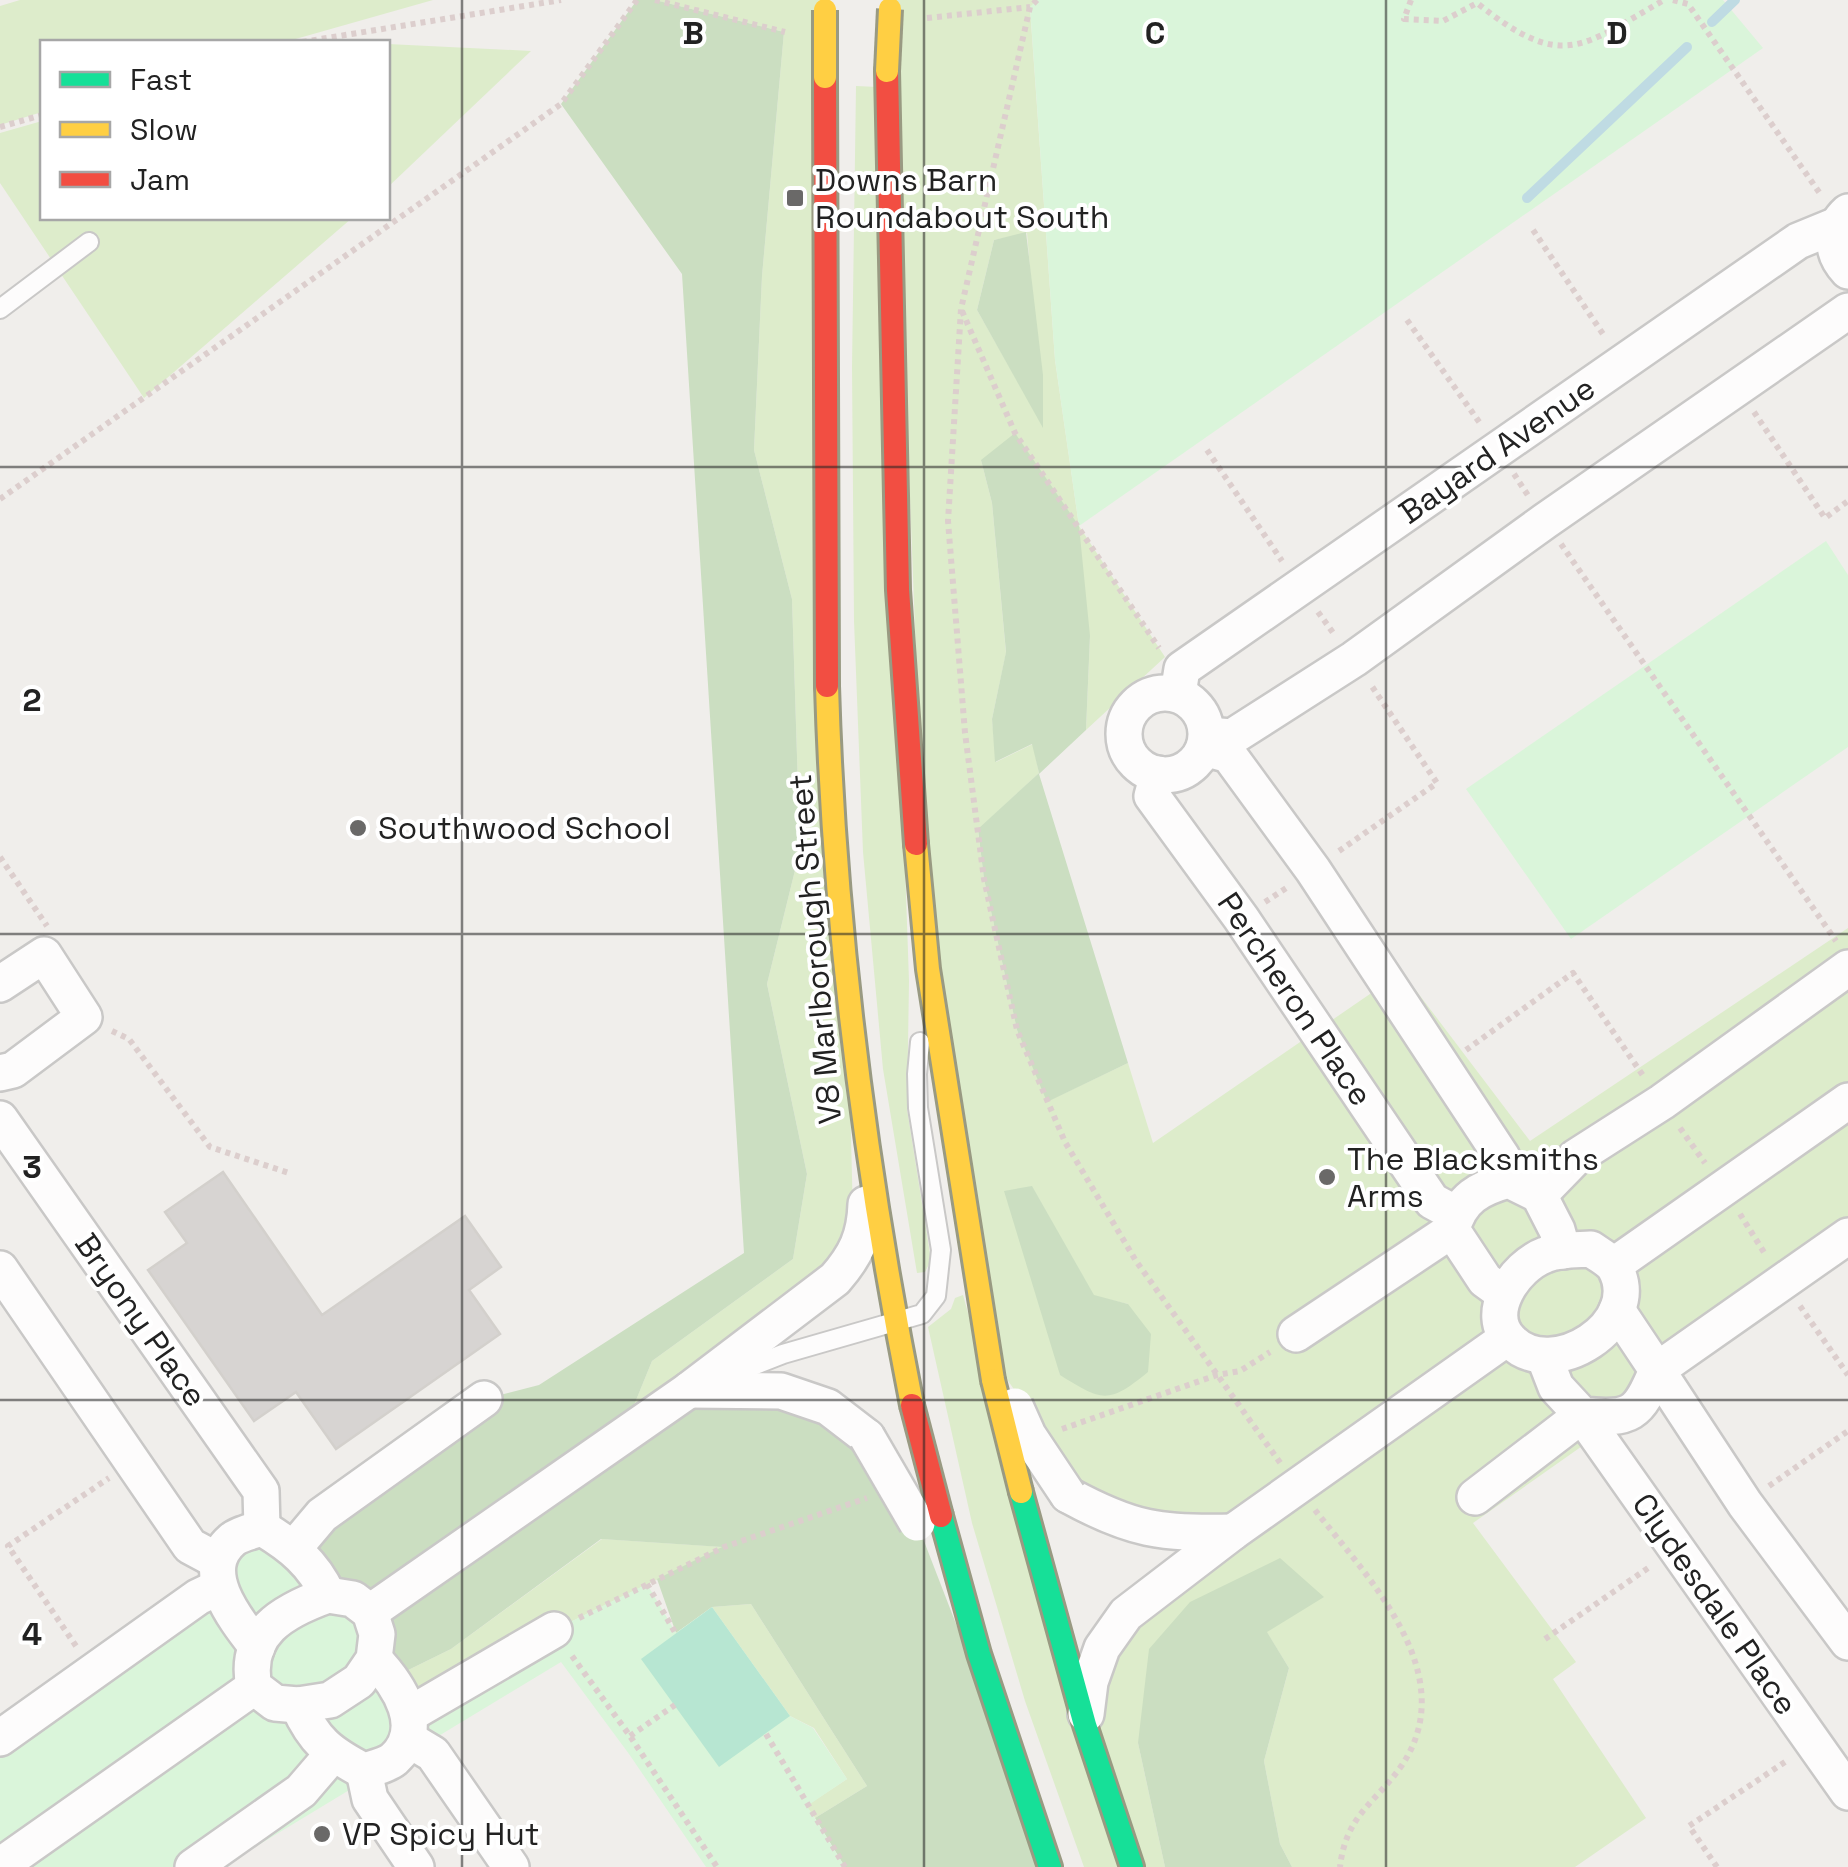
<svg xmlns="http://www.w3.org/2000/svg" width="1848" height="1867" viewBox="0 0 1848 1867" font-family="'Space Grotesk',sans-serif">
  <rect width="100%" height="100%" fill="#f0eeeb"/>
  <g fill="#ddeccb" fill-rule="evenodd">
    <polygon points="20,0 433,0 285,42 42,42 42,112 0,125 0,6"/>
    <polygon points="655,0 823,0 854,1258 620,1439 652,1361 793,1259 807,1174 767,984 800,850 792,599 754,450 762,276 784,32"/>
    <path d="M 891,0 L 1037,0 L 1030,8 L 1055,360 L 1079,526 L 1165,657 L 1086,730 L 1090,636 L 981,460 L 992,503 L 1006,653 L 992,719 L 996,762 L 1033,744 L 1039,773 L 978,830 L 984,879 L 1017,1030 L 1048,1101 L 1128,1063 L 1153,1143 L 1402,972 L 1530,1141 L 1848,928 L 1848,1259 L 1473,1523 L 1576,1662 L 1553,1679 L 1646,1818 L 1575,1867 L 1292,1867 L 1280,1844 L 1264,1761 L 1289,1668 L 1266,1631 L 1280,1559 L 1138,1743 L 1165,1867 L 1132,1867 L 1085,1725 L 1102,1648 L 1231,1533 L 1101,1513 L 987,1351 L 928,969 ZM 1027,233 L 1043,426 L 977,310 L 994,240 ZM 1032,1187 L 1094,1296 L 1128,1304 L 1060,1375 Z"/>
    <polygon points="388,44 531,51 388,187"/>
    <polygon points="856,86 878,87 909,981 907,1109 931,1260 925,1272 917,1273 883,1069 863,852 854,621 852,367"/>
    <polygon points="42,121 42,218 352,218 144,398 0,183 0,133"/>
    <polygon points="963,1295 1124,1867 1084,1867 1025,1701 972,1523 928,1327 951,1309 955,1298"/>
    <polygon points="602,1539 724,1547 554,1630 410,1714 392,1678 451,1649"/>
    <polygon points="751,1604 867,1786 815,1818 806,1806 847,1779 814,1728 790,1716 712,1607"/>
  </g>
  <g fill="#cbdec1">
    <polygon points="637,0 655,0 784,32 762,276 754,450 792,599 800,850 767,984 807,1174 793,1259 652,1361 621,1437 689,1390 828,1407 917,1523 1050,1867 845,1867 815,1818 867,1786 751,1604 712,1607 676,1633 657,1579 722,1547 601,1539 451,1649 392,1678 295,1547 484,1399 539,1385 744,1253 682,274 561,104"/>
    <polygon points="1026,232 1043,375 1043,428 977,310 994,240"/>
    <polygon points="1015,433 1079,526 1090,636 1086,730 1039,774 1128,1063 1047,1102 1017,1030 984,879 978,829 1039,773 1032,744 995,762 992,719 1006,652 992,503 981,460"/>
    <path d="M 1032,1186 L 1094,1295 L 1128,1304 L 1151,1334 L 1148,1372 C 1108,1405 1102,1401 1060,1375 L 1004,1191 Z"/>
    <polygon points="1280,1558 1324,1597 1267,1632 1289,1668 1264,1761 1280,1844 1292,1867 1165,1867 1138,1743 1149,1649 1190,1602"/>
  </g>
  <g fill="#daf5da">
    <polygon points="1037,0 1723,0 1763,48 1079,526 1055,360 1030,7"/>
    <polygon points="1826,541 1848,575 1848,747 1571,939 1466,789"/>
    <polygon points="263,1500 353,1599 410,1714 554,1630 647,1584 676,1633 712,1607 790,1716 813,1728 847,1779 807,1806 845,1867 706,1867 629,1754 561,1662 222,1867 0,1867 0,1740 203,1590"/>
  </g>
  <polygon fill="#b7e6d2" points="712,1607 790,1716 719,1767 641,1659"/>
  <g fill="none" stroke-linecap="round" stroke-linejoin="round">
    <g stroke="#bfdbe3" stroke-width="10">
      <polyline points="1712,22 1735,0"/>
      <polyline points="1527,198 1687,47"/>
    </g>
  </g>
  <polygon fill="#d7d4d2" stroke="#d3d0cc" stroke-width="2.5" points="223,1172 322,1315 465,1216 501,1267 469,1290 500,1334 336,1449 296,1392 254,1421 148,1270 187,1243 165,1212"/>
  <g fill="none" stroke-linecap="round" stroke-linejoin="round">
    <defs>
      <g id="lane">
        <polyline points="0,309 89,242"/>
        <polyline points="727,1376 783,1354 922,1314 936,1296 941,1250 918,1108 917,1074 920,1042"/>
      </g>
      <g id="street">
        <path d="M 1848,212 C 1829,229 1831,253 1848,271"/>
        <circle cx="1165" cy="734" r="41"/>
        <polyline points="1178,694 1182,669 1798,241 1837,225"/>
        <polyline points="1207,735 1232,737 1354,659 1545,521 1848,311"/>
        <polyline points="1204,748 1229,755 1313,870 1502,1157 1509,1180"/>
        <polyline points="1158,774 1152,796 1241,918 1432,1201 1456,1214"/>
        <polyline points="0,984 44,955 84,1017 13,1070 0,1073"/>
        <polyline points="0,1119 261,1491 262,1528"/>
        <polyline points="1539,1195 1576,1157 1662,1102 1848,968"/>
        <polyline points="1848,1236 1657,1370 1745,1504 1848,1642"/>
        <path d="M 1591,1249 C 1599,1255 1610,1260 1615,1268 C 1646,1324 1552,1383 1511,1341 C 1482,1314 1515,1266 1545,1255 C 1559,1249 1576,1250 1591,1249 Z"/>
        <polyline points="1614,1265 1848,1101"/>
        <polyline points="0,1269 190,1546 218,1561"/>
        <path d="M 1503,1293 L 1485,1280 L 1452,1230 C 1460,1198 1480,1188 1509,1180 L 1539,1195 L 1557,1230 L 1563,1251"/>
        <polyline points="1296,1334 1452,1230"/>
        <path d="M 1544,1356 L 1556,1387 L 1582,1415 C 1632,1420 1638,1415 1657,1370 L 1617,1310"/>
        <polyline points="689,1390 781,1391 828,1407 867,1437"/>
        <path d="M 1068,1495 C 1132,1530 1161,1534 1233,1532"/>
        <polyline points="1475,1497 1582,1415 1848,1792"/>
        <polyline points="295,1547 322,1515 484,1399"/>
        <path d="M 328,1595 L 353,1599 L 370,1612 L 377,1634 L 374,1659 L 359,1681 L 330,1700 L 298,1705 L 275,1703 L 254,1687 C 243,1633 283,1611 328,1595 Z"/>
        <path d="M 370,1612 L 689,1390 L 835,1279 C 856,1255 865,1236 866,1204"/>
        <path d="M 257,1647 C 236,1620 196,1571 232,1540 C 239,1534 253,1531 262,1528 C 292,1546 313,1563 328,1595"/>
        <path d="M 298,1705 C 314,1741 329,1753 364,1771 C 373,1768 387,1765 394,1759 C 428,1728 398,1684 374,1659"/>
        <polyline points="410,1714 554,1630"/>
        <polyline points="1086,1714 1090,1682 1102,1648 1126,1614 1233,1532 1507,1338"/>
        <polyline points="0,1738 198,1597 219,1587"/>
        <polyline points="408,1739 433,1754 511,1867"/>
        <polyline points="364,1771 370,1799 416,1867"/>
        <polyline points="0,1866 254,1687"/>
        <polyline points="193,1867 301,1791 332,1755"/>
      </g>
      <g id="fast">
        <polyline points="1021,1492 1085,1725 1132,1867"/>
        <polyline points="941,1516 979,1654 1050,1867"/>
      </g>
      <g id="slow">
        <path d="M 827,686 C 834,929 865,1167 912,1405"/>
        <polyline points="916,844 928,969 993,1380"/>
      </g>
      <g id="jam">
        <polyline points="887,71 898,590 916,844"/>
        <polyline points="825,77 827,686"/>
      </g>
    </defs>
    <use href="#lane" stroke="#c9c8c7" stroke-width="22"/>
    <use href="#street" stroke="#c9c8c7" stroke-width="40"/>
    <use href="#fast" stroke="#999a82" stroke-width="28"/>
    <use href="#slow" stroke="#999a82" stroke-width="28"/>
    <use href="#jam" stroke="#999a82" stroke-width="28"/>
    <g stroke="#dccecd" stroke-width="6" stroke-dasharray="5 5" stroke-linecap="butt">
      <polyline points="655,0 785,32"/>
      <polyline points="1037,0 1030,7 961,309 948,521 965,733 984,879 1017,1030 1065,1142 1136,1261 1281,1464"/>
      <path d="M 1411,0 L 1404,19 L 1443,21 L 1477,3 C 1562,71 1580,48 1664,0"/>
      <polyline points="1673,0 1688,4 1821,195"/>
      <polyline points="927,18 1030,7"/>
      <polyline points="302,42 561,0"/>
      <polyline points="0,127 42,115"/>
      <polyline points="1533,230 1605,337"/>
      <polyline points="962,311 1015,433 1159,648"/>
      <polyline points="1407,320 1482,426"/>
      <polyline points="1754,412 1825,518 1848,501"/>
      <polyline points="1207,450 1282,561"/>
      <polyline points="1514,474 1529,497"/>
      <polyline points="0,499 561,104 637,0"/>
      <polyline points="1561,544 1836,941"/>
      <polyline points="1318,612 1334,634"/>
      <polyline points="1339,851 1437,783 1371,685"/>
      <polyline points="0,857 47,926"/>
      <polyline points="1265,902 1288,887"/>
      <polyline points="112,1031 129,1039 210,1147 289,1173"/>
      <polyline points="1466,1050 1573,973 1644,1077"/>
      <polyline points="1680,1128 1705,1163"/>
      <polyline points="1740,1214 1765,1254"/>
      <polyline points="1800,1306 1848,1375"/>
      <polyline points="1062,1429 1217,1375 1240,1371 1270,1352"/>
      <polyline points="1769,1486 1848,1431"/>
      <path d="M 1315,1510 C 1368,1578 1463,1674 1402,1765 C 1376,1803 1346,1814 1340,1867"/>
      <polyline points="647,1584 676,1634"/>
      <polyline points="579,1618 724,1547 867,1498"/>
      <polyline points="1545,1639 1651,1566"/>
      <polyline points="76,1646 8,1546 109,1478"/>
      <polyline points="572,1656 630,1736 717,1867"/>
      <polyline points="766,1734 845,1867"/>
      <polyline points="630,1736 675,1705"/>
      <polyline points="1717,1867 1689,1826 1788,1760"/>
    </g>
    <use href="#lane" stroke="#fdfcfc" stroke-width="18"/>
    <use href="#street" stroke="#fdfcfc" stroke-width="35"/>
    <use href="#fast" stroke="#16e098" stroke-width="22"/>
    <use href="#slow" stroke="#ffcf43" stroke-width="22"/>
    <use href="#jam" stroke="#f24e42" stroke-width="22"/>
    <defs>
      <g id="street-bridge">
        <polyline points="1015,1406 1028,1435 1068,1495"/>
        <polyline points="867,1437 917,1523"/>
      </g>
      <g id="slow-bridge">
        <polyline points="825,10 825,77"/>
        <polyline points="887,71 890,9"/>
        <polyline points="993,1380 1021,1492"/>
      </g>
      <polyline id="jam-bridge" points="912,1405 941,1516"/>
    </defs>
    <use href="#street-bridge" stroke="#c9c8c7" stroke-width="40" stroke-linecap="butt"/>
    <use href="#slow-bridge" stroke="#999a82" stroke-width="28" stroke-linecap="butt"/>
    <use href="#jam-bridge" stroke="#999a82" stroke-width="28" stroke-linecap="butt"/>
    <use href="#street-bridge" stroke="#fdfcfc" stroke-width="35"/>
    <use href="#slow-bridge" stroke="#ffcf43" stroke-width="22"/>
    <use href="#jam-bridge" stroke="#f24e42" stroke-width="22"/>
  </g>
  <path fill="none" stroke="#222" stroke-width="2.5" stroke-opacity="0.55" d="M 462,0 L 462,1867M 924,0 L 924,1867M 1386,0 L 1386,1867M 0,467 L 1848,467M 0,934 L 1848,934M 0,1400 L 1848,1400"/>
  <g fill="#6a6968" stroke="#fff" stroke-width="4">
    <rect x="785" y="188" width="20" height="20" rx="5"/>
    <circle cx="358" cy="828" r="10"/>
    <circle cx="1327" cy="1177" r="10"/>
    <circle cx="322" cy="1834" r="10"/>
  </g>
  <g text-anchor="middle" dominant-baseline="central" stroke-width="8" stroke-linejoin="round" paint-order="stroke">
    <g font-size="32" fill="#222" stroke="#fff" text-anchor="start">
      <text x="815" y="180">Downs Barn<tspan x="815" dy="37">Roundabout South</tspan></text>
      <text x="378" y="828">Southwood School</text>
      <text x="1347" y="1159">The Blacksmiths<tspan x="1347" dy="37">Arms</tspan></text>
      <text x="342" y="1834">VP Spicy Hut</text>
    </g>
    <g font-size="32" fill="#222" stroke="#fff">
      <text transform="translate(1497 450) rotate(-35)">Bayard Avenue</text>
      <text transform="translate(815 949) rotate(-95)">V8 Marlborough Street</text>
      <text transform="translate(1295 999) rotate(56)">Percheron Place</text>
      <text transform="translate(141 1320) rotate(55)">Bryony Place</text>
      <text transform="translate(1715 1604) rotate(55)">Clydesdale Place</text>
    </g>
  </g>
  <g font-size="32" text-anchor="middle" font-weight="bold" fill="#222" stroke="#fff" stroke-width="8" stroke-linejoin="round" paint-order="stroke">
    <text x="693" y="44">B</text>
    <text x="1155" y="44">C</text>
    <text x="1617" y="44">D</text>
    <text x="32" y="711">2</text>
    <text x="32" y="1178">3</text>
    <text x="32" y="1645">4</text>
  </g>
  <rect x="40" y="40" width="350" height="180" fill="#ffffff" stroke="#a7a7a7" stroke-width="2.5"/>
  <rect x="60" y="72" width="50" height="15" fill="#16e098" stroke="#a7a7a7" stroke-width="2.5"/>
  <text x="130" y="90" font-size="30" fill="#222222">Fast</text>
  <rect x="60" y="122" width="50" height="15" fill="#ffcf43" stroke="#a7a7a7" stroke-width="2.5"/>
  <text x="130" y="140" font-size="30" fill="#222222">Slow</text>
  <rect x="60" y="172" width="50" height="15" fill="#f24e42" stroke="#a7a7a7" stroke-width="2.5"/>
  <text x="130" y="190" font-size="30" fill="#222222">Jam</text>
</svg>
